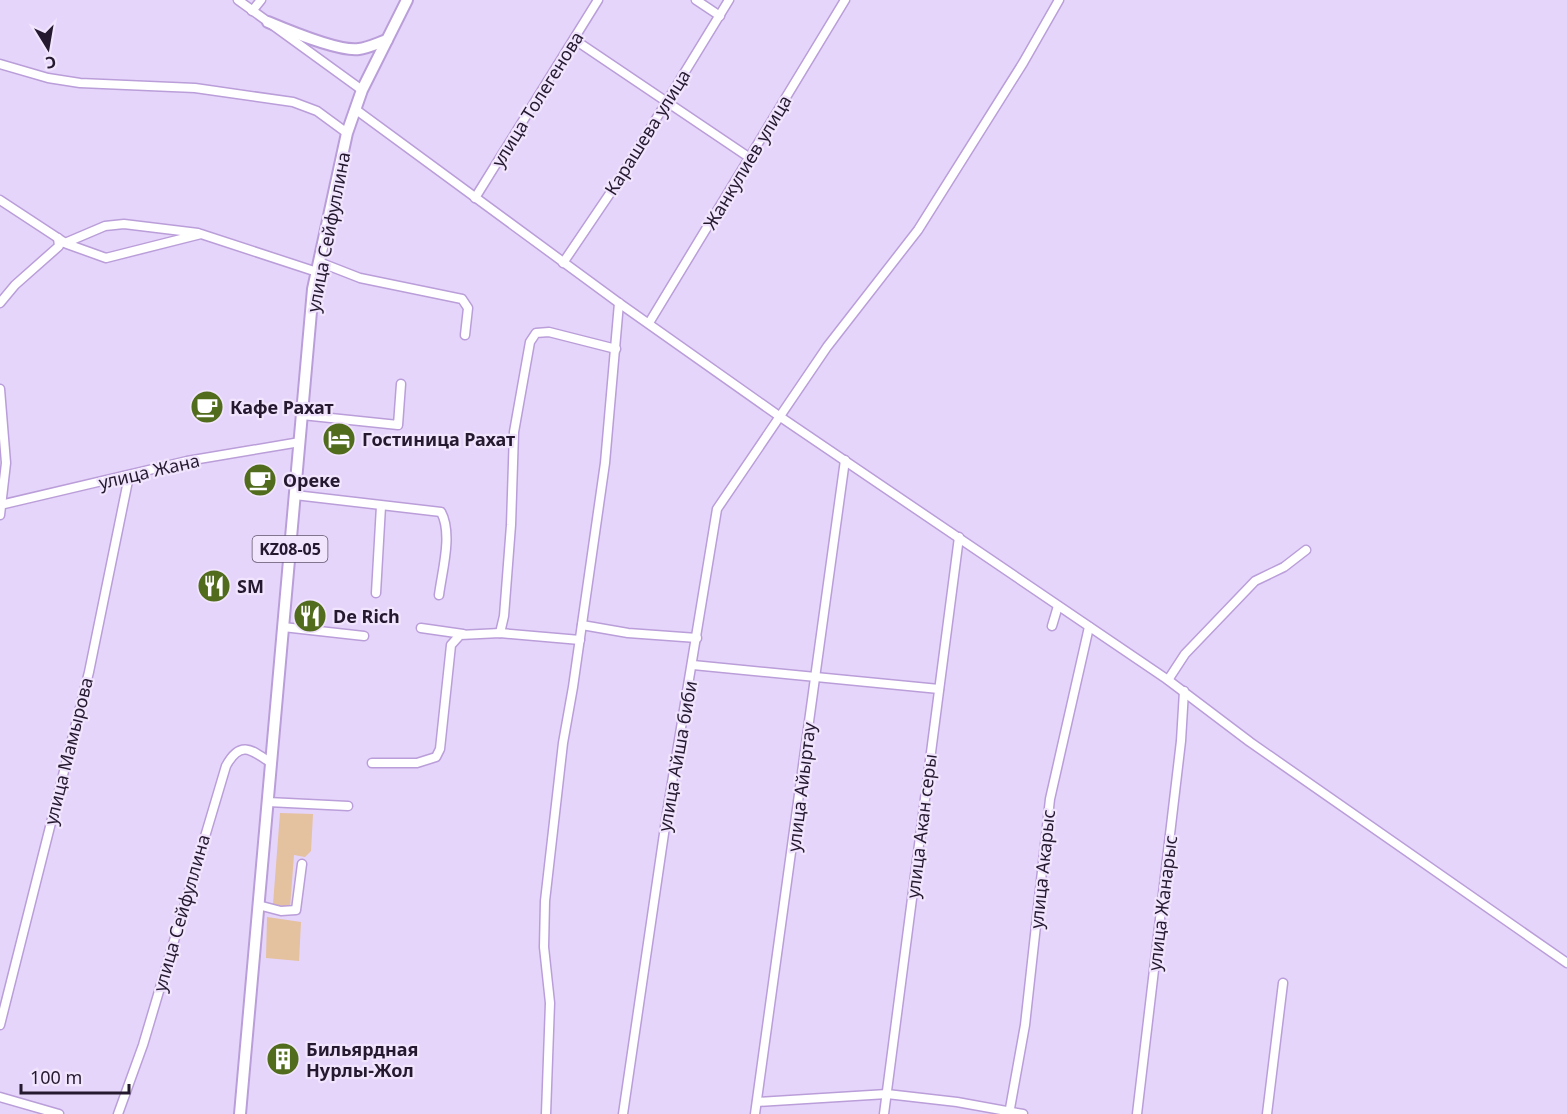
<svg xmlns="http://www.w3.org/2000/svg" width="1567" height="1114" viewBox="0 0 1567 1114" font-family="'Noto Sans',sans-serif">
  <rect width="100%" height="100%" fill="#e6d5fa"/>
  <g fill="#e4c19f">
    <polygon points="280,813 313,814 311,851 305,857 294,855 290,908 273,904"/>
    <polygon points="267,917 301,922 299,961 266,958"/>
  </g>
  <g fill="none" stroke-linecap="round" stroke-linejoin="round">
    <defs>
      <g id="minor">
        <polyline points="238,0 362,90"/>
        <polyline points="696,0 720,16"/>
        <polyline points="252,11 261,0"/>
        <polyline points="575,40 750,158"/>
        <polyline points="0,64 48,78 80,83 195,88 293,102 317,111 347,133"/>
        <polyline points="355,109 619,303 779,416 1168,680 1250,742 1567,963"/>
        <polyline points="475,198 598,0"/>
        <polyline points="0,200 67,244 106,258 201,234 317,272"/>
        <polyline points="65,243 105,226 124,224 198,233"/>
        <polyline points="319,262 360,278 462,299 468,308 465,335"/>
        <polyline points="563,263 615,186 729,0"/>
        <polyline points="0,303 15,285 59,246 58,238"/>
        <polyline points="649,323 845,0"/>
        <polyline points="0,389 6,463 0,515"/>
        <polyline points="302,415 398,425 401,384"/>
        <path d="M 295,495 L 441,512 C 453,534 442,571 439,595"/>
        <polyline points="0,505 187,461 300,442"/>
        <polyline points="376,593 381,506"/>
        <polyline points="582,625 628,633 697,638"/>
        <polyline points="1052,626 1058,606"/>
        <polyline points="283,627 364,636"/>
        <polyline points="421,628 463,634"/>
        <polyline points="500,633 504,616 511,525 514,432 530,342 536,333 549,332 616,349"/>
        <polyline points="693,665 939,689"/>
        <polyline points="1168,680 1185,654 1255,581 1284,567 1306,550"/>
        <polyline points="372,763 417,763 436,757 440,749 451,645 460,635 500,633 580,640"/>
        <polyline points="268,802 348,806"/>
        <polyline points="258,905 281,911 296,910 302,864"/>
        <polyline points="0,1025 89,672 129,476"/>
        <polyline points="0,1097 59,1114"/>
        <polyline points="757,1102 887,1094 957,1102 1023,1114"/>
        <path d="M 118,1114 L 143,1045 L 226,766 C 240,740 251,749 271,763"/>
        <polyline points="546,1114 550,1003 544,947 545,901 563,743 573,687 605,463 619,303"/>
        <polyline points="623,1114 667,813 717,509 827,347 918,230 1023,63 1059,0"/>
        <polyline points="755,1114 845,460"/>
        <polyline points="884,1114 959,537"/>
        <polyline points="1009,1114 1025,1025 1050,799 1089,627"/>
        <polyline points="1137,1114 1181,741 1184,691"/>
        <polyline points="1267,1114 1283,983"/>
      </g>
      <g id="major">
        <path d="M 268,22 C 287,30 340,52 359,49 C 368,48 378,43 387,40"/>
        <polyline points="240,1114 313,289 347,133 362,90 407,0"/>
      </g>
    </defs>
    <use href="#minor" stroke="#ba9ed9" stroke-width="11"/>
    <use href="#major" stroke="#ba9ed9" stroke-width="14"/>
    <use href="#minor" stroke="#fff" stroke-width="8"/>
    <use href="#major" stroke="#fff" stroke-width="10"/>
  </g>
  <defs>
    <symbol id="cafe-disc" viewBox="-11 -11 22 22"><circle r="9.5" fill="#526c1e" stroke="#f1e5fe"/><path d="M-5.5-4.5H6V0H3Q3 3.5 0 3.5H-2.5Q-5.5 3.5-5.5 0ZM3-3.2v2h1.7v-2ZM-6 4.5H4V6H-6Z" fill="#fff"/></symbol>
    <symbol id="hotel-disc" viewBox="-11 -11 22 22"><circle r="9.5" fill="#526c1e" stroke="#f1e5fe"/><path d="M-6-4.5h1.5V1H6V5H4.5V3h-9V5H-6ZM-4 0a1.8 1.8 0 1 1 3.6 0ZM.5 0V-2.5h3Q6-2.5 6 0Z" fill="#fff"/></symbol>
    <symbol id="restaurant-disc" viewBox="-11 -11 22 22"><circle r="9.5" fill="#526c1e" stroke="#f1e5fe"/><path d="M-5-6h1v4h1v-4h1v4h1v-4h1v5L-1.5 .5V6h-2V.5L-5-1ZM5-6V6H3V1.5H1.5Q1.5-4 5-6Z" fill="#fff"/></symbol>
    <symbol id="building-disc" viewBox="-11 -11 22 22"><circle r="9.5" fill="#526c1e" stroke="#f1e5fe"/><path d="M-4-6H4V6H1V3H-1V6H-4ZM-2.5-4.3h1.7v1.8h-1.7ZM.8-4.3h1.7v1.8H.8ZM-2.5-1h1.7V.8h-1.7ZM.8-1h1.7V.8H.8Z" fill="#fff"/></symbol>
  </defs>
  <g fill-rule="evenodd">
    <use href="#cafe-disc" x="188" y="388" width="38" height="38"/>
    <use href="#hotel-disc" x="320" y="420" width="38" height="38"/>
    <use href="#cafe-disc" x="241" y="461" width="38" height="38"/>
    <use href="#restaurant-disc" x="195" y="567" width="38" height="38"/>
    <use href="#restaurant-disc" x="291" y="597" width="38" height="38"/>
    <use href="#building-disc" x="264" y="1040" width="38" height="38"/>
  </g>
  <g text-anchor="middle" dominant-baseline="central" stroke-width="4.5" stroke-linejoin="round" paint-order="stroke">
    <rect fill="#f1e5fe" stroke="#62566d" stroke-width="1.5" x="252.5" y="536" width="75" height="26" rx="4.5"/>
    <g font-size="16" font-weight="bold" fill="#24192f">
      <text x="290" y="549">KZ08-05</text>
    </g>
    <g font-size="18" fill="#24192f" stroke="#f1e5fe">
      <text transform="translate(537 99) rotate(-58)">улица Толегенова</text>
      <text transform="translate(647 132) rotate(-58)">Карашева улица</text>
      <text transform="translate(747 162) rotate(-59)">Жанкулиев улица</text>
      <text transform="translate(328 232) rotate(-79)">улица Сейфуллина</text>
      <text transform="translate(149 471) rotate(-13)">улица Жана</text>
      <text transform="translate(68 751) rotate(-76)">улица Мамырова</text>
      <text transform="translate(677 756) rotate(-80)">улица Айша биби</text>
      <text transform="translate(801 787) rotate(-83)">улица Айыртау</text>
      <text transform="translate(921 826) rotate(-83)">улица Акан серы</text>
      <text transform="translate(1042 869) rotate(-84)">улица Акарыс</text>
      <text transform="translate(1162 903) rotate(-83)">улица Жанарыс</text>
      <text transform="translate(181 913) rotate(-74)">улица Сейфуллина</text>
    </g>
    <g font-size="18" font-weight="bold" fill="#24192f" stroke="#f1e5fe" text-anchor="start">
      <text x="230" y="407">Кафе Рахат</text>
      <text x="362" y="439">Гостиница Рахат</text>
      <text x="283" y="480">Ореке</text>
      <text x="237" y="586">SM</text>
      <text x="333" y="616">De Rich</text>
      <text x="306" y="1049">Бильярдная<tspan x="306" dy="21">Нурлы-Жол</tspan></text>
    </g>
  </g>
  <g transform="translate(48 48) rotate(169)" stroke="#f1e5fe" stroke-width="4.5" paint-order="stroke">
  <path d="M0-4.5L10 22L0 15L-10 22Z" fill="#24192f"/>
  <text y="-9" font-size="16" font-weight="bold" text-anchor="middle" fill="#24192f">С</text>
  </g>
  <path d="M21 1084v9h108v-9" fill="none" stroke="#24192f" stroke-width="3"/>
  <text x="30" y="1084" font-size="18" fill="#24192f" stroke="#f1e5fe" stroke-width="4.5" paint-order="stroke">100 m</text>
</svg>
